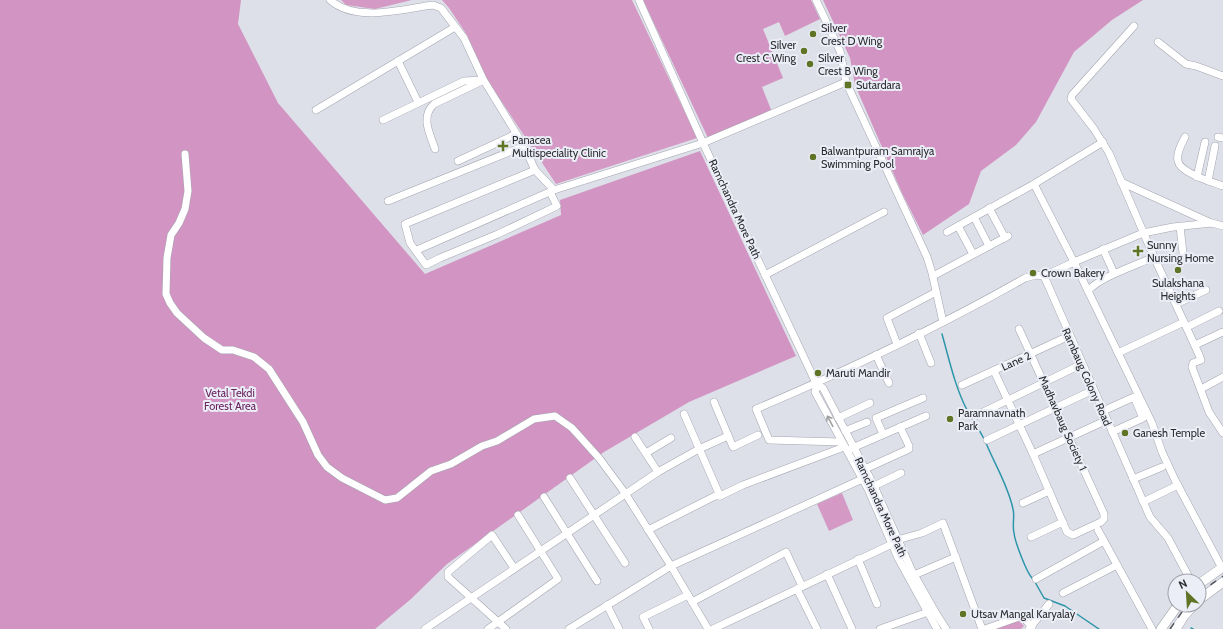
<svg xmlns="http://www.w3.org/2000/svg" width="1223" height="629" viewBox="0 0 1223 629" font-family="Cabin,sans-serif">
  <rect width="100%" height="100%" fill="#dee0e9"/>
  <g fill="#d599c5">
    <polygon points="341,0 412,0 375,9 346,5"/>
    <polygon points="442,0 632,0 697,138 556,184 486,78 467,35 449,8"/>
    <polygon points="842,493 853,520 829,531 817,504"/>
    <polygon points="1018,619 1024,626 1021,629 994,629"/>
  </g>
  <g fill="#d294c2">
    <polygon points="0,0 241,0 238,24 278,103 425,274 561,215 560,200 700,151 796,356 689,402 604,452 447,564 411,599 375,629 0,629"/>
    <polygon points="643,0 811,0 820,19 785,36 779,22 763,29 783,78 762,87 772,112 708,138"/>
    <polygon points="823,0 1143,0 1112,20 1074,52 1036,122 1016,145 981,171 969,204 923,235 902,193 855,85 850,58"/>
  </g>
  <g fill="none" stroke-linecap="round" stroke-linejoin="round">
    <g stroke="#2e96aa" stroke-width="1.5">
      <path d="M 942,334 C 949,359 955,387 967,410 C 973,420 979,429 984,439"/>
      <path d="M 986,443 C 995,465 1008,485 1013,509 C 1015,516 1012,525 1014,533 C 1015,542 1027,574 1033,579"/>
      <polyline points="1035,582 1044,598 1065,606 1099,629"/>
      <polyline points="1191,628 1193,629"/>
    </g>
    <defs>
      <g id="minor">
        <path d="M 330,0 C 356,23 402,9 433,5 L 441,8 L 464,38 L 483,79 L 524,146 L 535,170 L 554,190 L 703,143 L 846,82"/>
        <polyline points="639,0 703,143 816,383 817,385 823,388 874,486 912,571 937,615 946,629"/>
        <polyline points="816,0 840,51 846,82 927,257 932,273 943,322"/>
        <polyline points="1134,26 1072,95 1071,99 1094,129 1109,153 1154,257 1200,357 1201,360 1193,363 1192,367 1209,412 1223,433"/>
        <polyline points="1158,42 1186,64 1196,66 1223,76"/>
        <polyline points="398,61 418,102"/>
        <polyline points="316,110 455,27"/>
        <polyline points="383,120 464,81 483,80"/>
        <path d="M 1185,137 C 1182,143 1176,153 1178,161 C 1180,173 1212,182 1223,186"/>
        <polyline points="1218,137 1223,138"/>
        <path d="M 435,149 C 430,134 420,117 434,104 L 482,81"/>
        <polyline points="185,154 188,191 185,209 179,223 171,235 167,258 166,294 170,303 177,313 204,338 222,350 233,350 254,357 269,369 303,422 318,455 327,467 342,478 385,500 397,498 431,471 451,464 482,446 497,441 534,419 555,416 572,428 599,458 625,493 671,566 708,629"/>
        <polyline points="458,161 516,134"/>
        <polyline points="535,170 405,224 410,243 426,265 440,258 498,234 557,206 550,192"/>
        <polyline points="1197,177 1205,142"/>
        <polyline points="1208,181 1215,146"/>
        <polyline points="1121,182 1211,223"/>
        <polyline points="1034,184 1074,262 1152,423 1162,452 1175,480 1222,568"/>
        <polyline points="388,201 524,146"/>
        <polyline points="989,208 1005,238"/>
        <polyline points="974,217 989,246"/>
        <polyline points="958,226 973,254"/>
        <polyline points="1180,227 1183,253"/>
        <polyline points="947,232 1034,184 1103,142"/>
        <polyline points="1103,249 1113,271"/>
        <polyline points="417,250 554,190"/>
        <polyline points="765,275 884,212"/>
        <polyline points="933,276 1008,236"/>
        <polyline points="1044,276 1150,517 1168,538 1191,581"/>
        <path d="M 1088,291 C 1099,277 1137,265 1154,257"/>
        <polyline points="1176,304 1206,290"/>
        <polyline points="1187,327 1219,311"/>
        <polyline points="919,333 931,363"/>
        <polyline points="897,344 887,318 936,292"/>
        <polyline points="1195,345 1223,332"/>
        <polyline points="1118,353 1184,322"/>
        <polyline points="876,355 889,383"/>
        <polyline points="994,371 1033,454 1067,532 1073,535 1101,522 1104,519 1104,514 1019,329"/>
        <polyline points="817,385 815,392 868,489 898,558 937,629"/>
        <polyline points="962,385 1069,336"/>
        <polyline points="1201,389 1223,377"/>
        <polyline points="714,402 733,447 758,435"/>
        <polyline points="1103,411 1134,397 1143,418 1112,432"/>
        <polyline points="975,416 1082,364"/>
        <polyline points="838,418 870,403"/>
        <polyline points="900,427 909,446"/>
        <polyline points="845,431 867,422"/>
        <polyline points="883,434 876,418 923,398"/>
        <polyline points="635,437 658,472"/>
        <polyline points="987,440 1093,390"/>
        <path d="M 841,442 L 769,440 L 756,409 C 848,370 939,327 1025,278 L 1036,275 L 1044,276 L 1074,262 L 1143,233 L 1173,227 L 1212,223 L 1223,226"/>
        <polyline points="850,449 926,416"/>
        <polyline points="646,453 671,438"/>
        <polyline points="1033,454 1107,420"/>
        <polyline points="865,469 909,449"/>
        <polyline points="570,478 625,563"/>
        <polyline points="1133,479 1162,467"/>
        <polyline points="874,486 901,473"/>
        <polyline points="720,496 743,485 844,447"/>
        <polyline points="544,497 597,581"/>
        <polyline points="1143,502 1178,485"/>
        <polyline points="1023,503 1049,491"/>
        <polyline points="648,530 715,496 720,496 684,414"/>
        <polyline points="1098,530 1152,629"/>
        <polyline points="1031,537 1063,522"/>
        <polyline points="858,559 877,604"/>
        <polyline points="827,574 852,629"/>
        <polyline points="914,575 956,557"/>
        <polyline points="1036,579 1104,541"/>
        <polyline points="797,589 817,629"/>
        <polyline points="1199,591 1203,595"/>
        <polyline points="1063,593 1117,565"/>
        <polyline points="692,602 786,552 802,586"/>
        <polyline points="607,605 619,629"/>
        <polyline points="425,629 658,472 699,449 728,436"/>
        <polyline points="488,629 558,579 518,515"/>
        <polyline points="506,629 448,577 448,572 492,535 514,568"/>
        <polyline points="569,629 671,566 869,476"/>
        <polyline points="649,629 643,617 688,595"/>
        <polyline points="713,629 892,544 897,540 922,533 943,523 982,629"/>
        <polyline points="880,629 928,612"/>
        <polyline points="985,629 1022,616 1032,627"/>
        <polyline points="1029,629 1049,604"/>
      </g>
      <g id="major">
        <polyline points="1199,584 1223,567"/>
        <polyline points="1199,600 1223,582"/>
        <polyline points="1161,629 1178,605"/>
        <polyline points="1176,629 1184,616 1194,605"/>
      </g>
    </defs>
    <use href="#minor" stroke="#a3a5ae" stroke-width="8"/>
    <use href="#major" stroke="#a3a5ae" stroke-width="10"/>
    <use href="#minor" stroke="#fff" stroke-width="7"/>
    <use href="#major" stroke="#fff" stroke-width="9"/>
    <g stroke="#58595d" stroke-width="1.5" stroke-dasharray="7 7" stroke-linecap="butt">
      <polyline points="1199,593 1223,576"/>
      <polyline points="1170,629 1187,605"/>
    </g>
  </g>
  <defs><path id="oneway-shaft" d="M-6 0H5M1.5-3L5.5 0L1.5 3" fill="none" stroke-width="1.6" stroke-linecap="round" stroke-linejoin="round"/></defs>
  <use stroke="#a0a0a2" href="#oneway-shaft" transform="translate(830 421) rotate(-118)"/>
  <g fill="#5f7424" stroke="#ebedf7" stroke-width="1.5">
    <circle cx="813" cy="34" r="4"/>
    <circle cx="804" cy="51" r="4"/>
    <circle cx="810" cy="64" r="4"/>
    <rect x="844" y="81" width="8" height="8" rx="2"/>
    <path d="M501 140h4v4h4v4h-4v4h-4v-4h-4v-4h4z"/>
    <circle cx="813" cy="157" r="4"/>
    <path d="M1136 245h4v4h4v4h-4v4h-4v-4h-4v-4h4z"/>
    <circle cx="1178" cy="270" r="4"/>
    <circle cx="1033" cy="273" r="4"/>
    <circle cx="818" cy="373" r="4"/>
    <circle cx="950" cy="419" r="4"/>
    <circle cx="1125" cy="433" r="4"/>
    <circle cx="963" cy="614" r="4"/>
  </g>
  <g text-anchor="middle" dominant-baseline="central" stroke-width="4" stroke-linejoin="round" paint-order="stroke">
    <g font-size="11" fill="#2c2d30" stroke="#ebedf7" text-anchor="start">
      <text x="821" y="28">Silver<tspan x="821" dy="13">Crest D Wing</tspan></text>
      <text x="796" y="45" text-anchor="end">Silver<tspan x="796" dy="13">Crest C Wing</tspan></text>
      <text x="818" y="58">Silver<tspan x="818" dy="13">Crest B Wing</tspan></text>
      <text x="856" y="85">Sutardara</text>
      <text x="512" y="140">Panacea<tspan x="512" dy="13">Multispeciality Clinic</tspan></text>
      <text x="821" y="151">Balwantpuram Samrajya<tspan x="821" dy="13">Swimming Pool</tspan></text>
      <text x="1147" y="245">Sunny<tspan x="1147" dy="13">Nursing Home</tspan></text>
      <text x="1041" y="273">Crown Bakery</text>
      <text x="1178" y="283" text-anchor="middle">Sulakshana<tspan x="1178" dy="13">Heights</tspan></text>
      <text x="826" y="373">Maruti Mandir</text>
      <text x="958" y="413">Paramnavnath<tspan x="958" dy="13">Park</tspan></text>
      <text x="1133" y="433">Ganesh Temple</text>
      <text x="971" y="614">Utsav Mangal Karyalay</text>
    </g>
    <g font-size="11" fill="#2c2d30" stroke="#ebedf7">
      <text transform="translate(735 209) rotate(65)">Ramchandra More Path</text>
      <text transform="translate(1016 361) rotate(-24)">Lane 2</text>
      <text transform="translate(1087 377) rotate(66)">Rambaug Colony Road</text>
      <text transform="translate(1063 423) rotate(66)">Madhavbaug Society 1</text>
      <text transform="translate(881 507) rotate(65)">Ramchandra More Path</text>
    </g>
    <g font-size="11" fill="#6b235e" stroke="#ebedf7">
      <text x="230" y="393">Vetal Tekdi<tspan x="230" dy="13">Forest Area</tspan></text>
    </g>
  </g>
  <g transform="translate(1187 593) rotate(335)"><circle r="19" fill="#ebedf7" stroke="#9fa0a7"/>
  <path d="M0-3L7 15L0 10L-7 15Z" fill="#5f7424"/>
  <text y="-6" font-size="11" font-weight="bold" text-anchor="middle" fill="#2c2d30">N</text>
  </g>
</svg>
